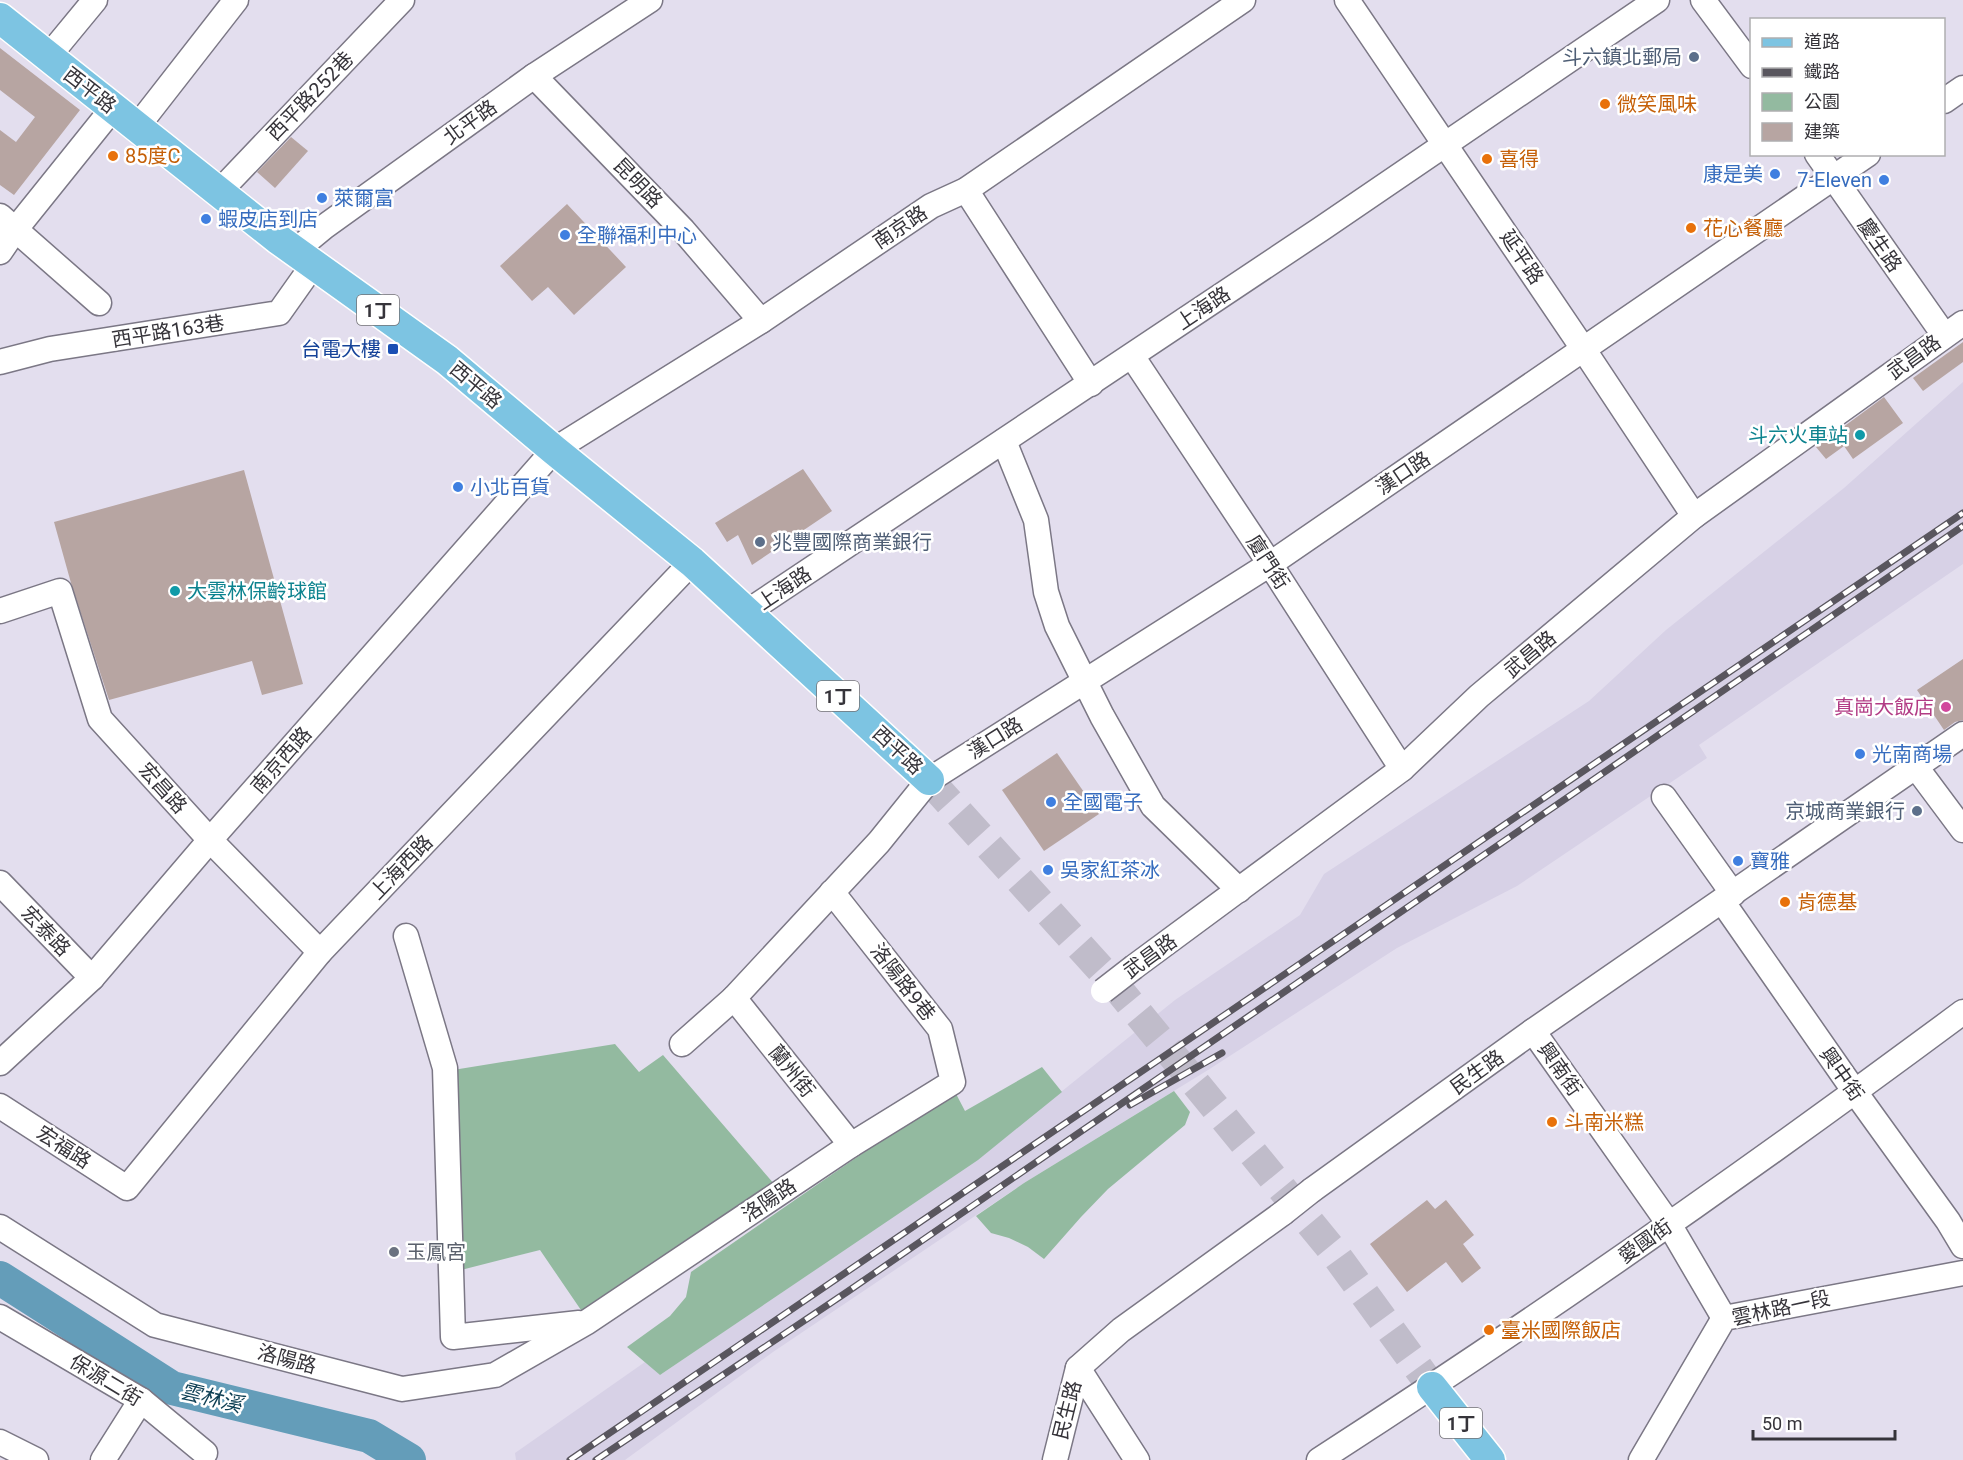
<svg xmlns="http://www.w3.org/2000/svg" width="1963" height="1460" viewBox="0 0 1963 1460" font-family="Roboto,'Noto Sans TC',sans-serif">
  <rect width="100%" height="100%" fill="#e3deee"/>
  <polygon fill="#d7d1e6" points="1963,382 1963,564 1699,745 1707,758 1517,886 1397,948 1208,1070 1024,1183 773,1352 625,1460 516,1460 515,1453 645,1362 660,1375 978,1159 1175,1000 1300,915 1324,874 1589,701 1666,630 1844,488"/>
  <g fill="#93baa0">
    <polygon points="615,1044 639,1072 663,1055 775,1185 583,1313 540,1250 461,1270 453,1070"/>
    <polygon points="1042,1067 1062,1092 978,1160 660,1375 627,1347 670,1316 686,1297 691,1272 954,1090 965,1111"/>
    <polygon points="1174,1091 1190,1112 1185,1125 1108,1189 1081,1217 1044,1259 1028,1247 1009,1238 991,1233 976,1216 1024,1183"/>
  </g>
  <g fill="none" stroke-linecap="round" stroke-linejoin="round">
    <polyline stroke="#649db9" stroke-width="34" points="0,1278 172,1388 369,1436 409,1460"/>
  </g>
  <g fill="#b7a5a2">
    <polygon points="0,48 80,110 14,195 0,185 0,130 16,142 35,117 0,90"/>
    <polygon points="291,137 308,151 275,188 257,172"/>
    <polygon points="567,204 626,267 574,315 548,287 532,301 500,266"/>
    <polygon points="1963,342 1963,362 1923,391 1913,378"/>
    <polygon points="1884,397 1903,423 1853,459 1844,446 1826,459 1816,447"/>
    <polygon points="803,469 832,511 752,565 738,535 727,542 715,523"/>
    <polygon points="244,470 303,684 262,695 252,661 109,700 71,583 54,522"/>
    <polygon points="1963,659 1963,720 1955,722 1944,730 1917,690"/>
    <polygon points="1057,753 1099,814 1044,851 1002,790"/>
    <polygon points="1427,1200 1435,1209 1446,1200 1474,1235 1463,1244 1481,1268 1462,1283 1446,1262 1407,1292 1370,1244"/>
  </g>
  <g fill="none" stroke-linecap="round" stroke-linejoin="round">
    <polyline stroke="#c0bcca" stroke-width="30" stroke-dasharray="30 15" stroke-linecap="butt" points="929,780 1114,984 1333,1251 1432,1387"/>
    <defs>
      <g id="minor">
        <polyline points="1347,0 1584,350 1694,516"/>
        <polyline points="1703,0 1752,66"/>
        <polyline points="48,57 95,0"/>
        <polyline points="534,76 683,230 761,321"/>
        <polyline points="1944,101 1963,88"/>
        <polyline points="137,127 236,0"/>
        <polyline points="1817,154 1944,335"/>
        <polyline points="966,190 1091,384"/>
        <polyline points="218,193 402,0"/>
        <polyline points="0,216 99,303"/>
        <polyline points="295,251 324,227 534,76 650,0"/>
        <polyline points="0,252 15,230 113,108"/>
        <polyline points="1132,356 1270,564 1402,769"/>
        <polyline points="0,362 50,349 279,313 313,265"/>
        <polyline points="1004,441 1036,520 1046,592 1057,626 1102,716 1153,806 1239,890"/>
        <polyline points="0,611 60,591 100,719 210,840 320,952"/>
        <polyline points="747,612 1321,229 1657,0"/>
        <polyline points="1916,767 1963,830"/>
        <polyline points="1664,797 1733,894"/>
        <polyline points="0,883 92,978"/>
        <polyline points="1722,901 1855,1092 1948,1221 1963,1246"/>
        <polyline points="406,936 445,1068 453,1337 579,1323"/>
        <polyline points="1134,967 1402,769 1479,696 1694,516 1963,323"/>
        <polyline points="734,998 851,1145"/>
        <polyline points="1533,1031 1669,1224 1724,1318"/>
        <polyline points="682,1044 734,998 879,842 929,780 1270,564 1868,154"/>
        <polyline points="0,1063 92,978 210,840 554,450 761,321 931,206 966,190 1243,0"/>
        <polyline points="0,1106 127,1188 320,952 692,562"/>
        <polyline points="1312,1190 1533,1031 1963,734"/>
        <polyline points="0,1227 155,1325 402,1389 495,1375 587,1322 851,1145 953,1082 940,1029 832,892"/>
        <polyline points="0,1317 141,1400 205,1453"/>
        <polyline points="1078,1368 1137,1460"/>
        <polyline points="0,1442 36,1460"/>
        <polyline points="103,1460 141,1400"/>
        <polyline points="1055,1460 1078,1368 1121,1330 1283,1213"/>
        <path d="M 1319,1460 C 1539,1318 1753,1168 1963,1012"/>
        <polyline points="1641,1460 1724,1318 1963,1273"/>
      </g>
      <g id="major">
        <polyline points="0,18 278,239 447,360 554,450 692,562 929,780"/>
        <polyline points="1432,1387 1490,1460"/>
      </g>
    </defs>
    <use href="#minor" stroke="#7b7785" stroke-width="27"/>
    <use href="#major" stroke="#fff" stroke-width="33"/>
    <use href="#minor" stroke="#fff" stroke-width="24"/>
    <use href="#major" stroke="#7dc4e2" stroke-width="30"/>
    <defs>
      <g id="rail">
        <polyline points="1130,1105 1222,1053"/>
        <polyline points="570,1460 1963,513"/>
        <polyline points="596,1460 847,1292 1963,526"/>
      </g>
    </defs>
    <use href="#rail" stroke="#59565e" stroke-width="7"/>
    <use href="#rail" stroke="#fff" stroke-width="4.5" stroke-dasharray="14" stroke-linecap="butt"/>
    <defs>
      <g id="minor-bridge">
        <polyline points="1103,991 1134,967"/>
        <polyline points="1283,1213 1312,1190"/>
      </g>
    </defs>
    <use href="#minor-bridge" stroke="#7b7785" stroke-width="27" stroke-linecap="butt"/>
    <use href="#minor-bridge" stroke="#fff" stroke-width="24"/>
  </g>
  <g fill="#5c6f8a" stroke="#fff" stroke-width="2">
    <circle cx="1694" cy="57" r="6"/>
    <circle cx="760" cy="542" r="6"/>
    <circle cx="1917" cy="811" r="6"/>
  </g>
  <g fill="#e8710a" stroke="#fff" stroke-width="2">
    <circle cx="1605" cy="104" r="6"/>
    <circle cx="113" cy="156" r="6"/>
    <circle cx="1487" cy="159" r="6"/>
    <circle cx="1691" cy="228" r="6"/>
    <circle cx="1785" cy="902" r="6"/>
    <circle cx="1552" cy="1122" r="6"/>
    <circle cx="1489" cy="1330" r="6"/>
  </g>
  <g fill="#3f7fe0" stroke="#fff" stroke-width="2">
    <circle cx="1775" cy="174" r="6"/>
    <circle cx="1884" cy="180" r="6"/>
    <circle cx="322" cy="198" r="6"/>
    <circle cx="206" cy="219" r="6"/>
    <circle cx="565" cy="235" r="6"/>
    <circle cx="458" cy="487" r="6"/>
    <circle cx="1860" cy="754" r="6"/>
    <circle cx="1051" cy="802" r="6"/>
    <circle cx="1738" cy="861" r="6"/>
    <circle cx="1048" cy="870" r="6"/>
  </g>
  <rect fill="#1a4fb4" stroke="#fff" stroke-width="2" x="387" y="343" width="12" height="12" rx="3"/>
  <g fill="#0f9aa8" stroke="#fff" stroke-width="2">
    <circle cx="1860" cy="435" r="6"/>
    <circle cx="175" cy="591" r="6"/>
  </g>
  <circle fill="#d1479c" stroke="#fff" stroke-width="2" cx="1946" cy="707" r="6"/>
  <circle fill="#6b7280" stroke="#fff" stroke-width="2" cx="394" cy="1252" r="6"/>
  <g text-anchor="middle" dominant-baseline="central" stroke-width="5" stroke-linejoin="round" paint-order="stroke">
    <g fill="#fff" stroke="#727175" stroke-width="1.5">
      <rect x="357" y="295" width="42" height="30" rx="4.5"/>
      <rect x="817" y="681" width="42" height="30" rx="4.5"/>
      <rect x="1440" y="1408" width="42" height="30" rx="4.5"/>
    </g>
    <g font-size="18" font-weight="bold" fill="#36343a">
      <text x="378" y="310">1丁</text>
      <text x="838" y="696">1丁</text>
      <text x="1461" y="1423">1丁</text>
    </g>
    <g font-size="20" fill="#4e5e75" stroke="#fff" text-anchor="end">
      <text x="1682" y="57">斗六鎮北郵局</text>
      <text x="772" y="542" text-anchor="start">兆豐國際商業銀行</text>
      <text x="1905" y="811">京城商業銀行</text>
    </g>
    <g font-size="20" fill="#36343a" stroke="#fff">
      <text transform="translate(90 90) rotate(38)">西平路</text>
      <text transform="translate(310 96) rotate(-46)">西平路252巷</text>
      <text transform="translate(470 122) rotate(-36)">北平路</text>
      <text transform="translate(638 183) rotate(46)">昆明路</text>
      <text transform="translate(900 227) rotate(-34)">南京路</text>
      <text transform="translate(1880 245) rotate(55)">慶生路</text>
      <text transform="translate(1522 257) rotate(56)">延平路</text>
      <text transform="translate(1203 308) rotate(-34)">上海路</text>
      <text transform="translate(168 331) rotate(-9)">西平路163巷</text>
      <text transform="translate(1914 357) rotate(-36)">武昌路</text>
      <text transform="translate(476 385) rotate(40)">西平路</text>
      <text transform="translate(1403 473) rotate(-34)">漢口路</text>
      <text transform="translate(1268 562) rotate(57)">廈門街</text>
      <text transform="translate(784 588) rotate(-34)">上海路</text>
      <text transform="translate(1530 654) rotate(-40)">武昌路</text>
      <text transform="translate(995 738) rotate(-32)">漢口路</text>
      <text transform="translate(898 750) rotate(43)">西平路</text>
      <text transform="translate(281 760) rotate(-49)">南京西路</text>
      <text transform="translate(163 788) rotate(48)">宏昌路</text>
      <text transform="translate(401 867) rotate(-46)">上海西路</text>
      <text transform="translate(46 931) rotate(46)">宏泰路</text>
      <text transform="translate(1150 956) rotate(-36)">武昌路</text>
      <text transform="translate(903 982) rotate(52)">洛陽路9巷</text>
      <text transform="translate(1560 1069) rotate(55)">興南街</text>
      <text transform="translate(792 1071) rotate(51)">蘭州街</text>
      <text transform="translate(1477 1072) rotate(-36)">民生路</text>
      <text transform="translate(1842 1074) rotate(55)">興中街</text>
      <text transform="translate(64 1147) rotate(33)">宏福路</text>
      <text transform="translate(769 1200) rotate(-34)">洛陽路</text>
      <text transform="translate(1645 1241) rotate(-35)">愛國街</text>
      <text transform="translate(1781 1308) rotate(-12)">雲林路一段</text>
      <text transform="translate(287 1359) rotate(15)">洛陽路</text>
      <text transform="translate(106 1380) rotate(31)">保源二街</text>
      <text transform="translate(1067 1410) rotate(-76)">民生路</text>
    </g>
    <g font-size="20" fill="#c56008" stroke="#fff" text-anchor="start">
      <text x="1617" y="104">微笑風味</text>
      <text x="125" y="156">85度C</text>
      <text x="1499" y="159">喜得</text>
      <text x="1703" y="228">花心餐廳</text>
      <text x="1797" y="902">肯德基</text>
      <text x="1564" y="1122">斗南米糕</text>
      <text x="1501" y="1330">臺米國際飯店</text>
    </g>
    <g font-size="20" fill="#366cbe" stroke="#fff" text-anchor="start">
      <text x="1763" y="174" text-anchor="end">康是美</text>
      <text x="1872" y="180" text-anchor="end">7-Eleven</text>
      <text x="334" y="198">萊爾富</text>
      <text x="218" y="219">蝦皮店到店</text>
      <text x="577" y="235">全聯福利中心</text>
      <text x="470" y="487">小北百貨</text>
      <text x="1872" y="754">光南商場</text>
      <text x="1063" y="802">全國電子</text>
      <text x="1750" y="861">寶雅</text>
      <text x="1060" y="870">吳家紅茶冰</text>
    </g>
    <g font-size="20" fill="#164399" stroke="#fff" text-anchor="end">
      <text x="381" y="349">台電大樓</text>
    </g>
    <g font-size="20" fill="#0d838f" stroke="#fff" text-anchor="end">
      <text x="1848" y="435">斗六火車站</text>
      <text x="187" y="591" text-anchor="start">大雲林保齡球館</text>
    </g>
    <g font-size="20" fill="#b23c85" stroke="#fff" text-anchor="end">
      <text x="1934" y="707">真崗大飯店</text>
    </g>
    <g font-size="20" fill="#5b616d" stroke="#fff" text-anchor="start">
      <text x="406" y="1252">玉鳳宮</text>
    </g>
    <g font-size="21" font-style="italic" fill="#0e3f54" stroke="#fff">
      <text transform="translate(211 1398) rotate(14)">雲林溪</text>
    </g>
  </g>
  <rect x="1750" y="18" width="195" height="138" fill="#ffffff" stroke="#afaeb0" stroke-width="1.5"/>
  <rect x="1762" y="38" width="30" height="9" fill="#7dc4e2" stroke="#afaeb0" stroke-width="1.5"/>
  <text x="1804" y="48" font-size="18" fill="#36343a">道路</text>
  <rect x="1762" y="68" width="30" height="9" fill="#59565e" stroke="#afaeb0" stroke-width="1.5"/>
  <text x="1804" y="78" font-size="18" fill="#36343a">鐵路</text>
  <rect x="1762" y="93" width="30" height="18" fill="#93baa0" stroke="#afaeb0" stroke-width="1.5"/>
  <text x="1804" y="108" font-size="18" fill="#36343a">公園</text>
  <rect x="1762" y="123" width="30" height="18" fill="#b7a5a2" stroke="#afaeb0" stroke-width="1.5"/>
  <text x="1804" y="138" font-size="18" fill="#36343a">建築</text>
  <path d="M1753 1430v9h142v-9" fill="none" stroke="#36343a" stroke-width="3"/>
  <text x="1762" y="1430" font-size="18" fill="#36343a" stroke="#ffffff" stroke-width="4.5" paint-order="stroke">50 m</text>
</svg>
